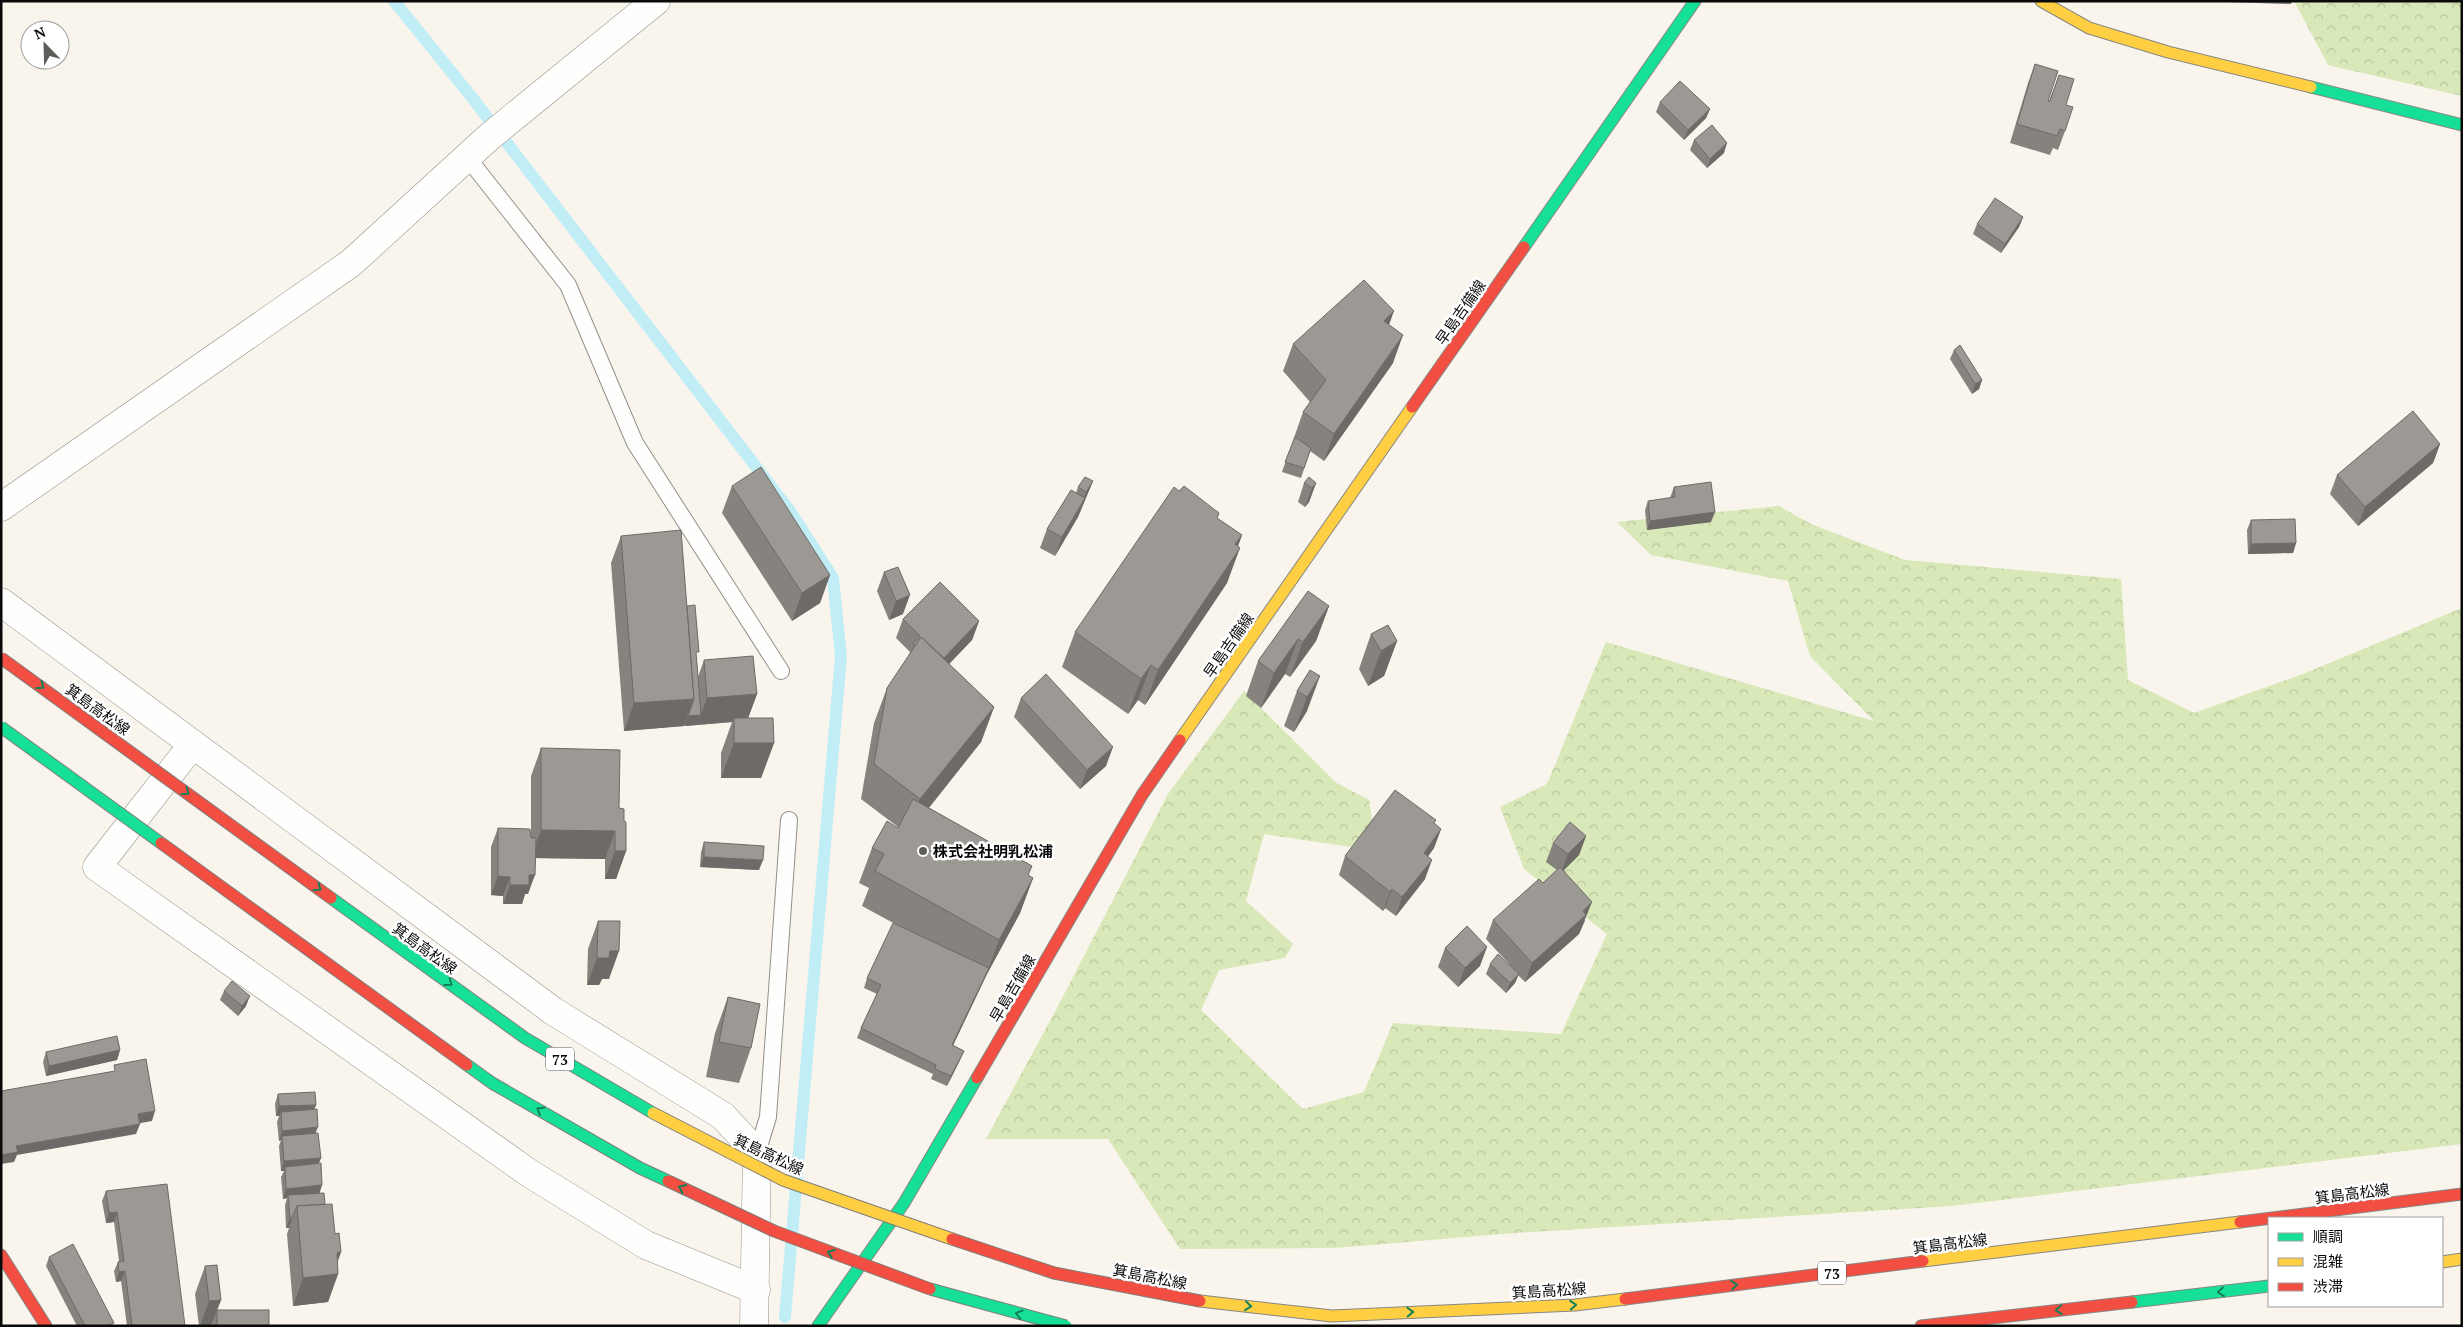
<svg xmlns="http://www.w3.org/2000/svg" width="2463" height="1327" viewBox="0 0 2463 1327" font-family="'PT Serif','Noto Sans JP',serif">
  <defs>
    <pattern id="forest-crowns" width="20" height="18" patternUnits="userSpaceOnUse" patternTransform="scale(1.25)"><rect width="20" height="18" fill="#d9e8b8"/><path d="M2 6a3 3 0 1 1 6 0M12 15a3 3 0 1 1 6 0" fill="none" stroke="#b9c69d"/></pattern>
  </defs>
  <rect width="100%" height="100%" fill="#f9f5ed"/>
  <g fill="url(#forest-crowns)">
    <polygon points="2294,1 2462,1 2462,96 2328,65"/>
    <polygon points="1779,506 1811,524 1905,560 2121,579 2128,680 2194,713 2303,674 2462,608 2462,1144 1952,1206 1515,1233 1335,1248 1180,1249 1108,1139 986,1139 1058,1006 1168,794 1244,691 1335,782 1369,800 1373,825 1351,847 1264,834 1246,901 1293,944 1285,958 1219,970 1201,1010 1303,1109 1364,1092 1393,1023 1561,1034 1607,934 1524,869 1500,807 1547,784 1606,642 1874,721 1810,656 1788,581 1651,555 1617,522"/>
  </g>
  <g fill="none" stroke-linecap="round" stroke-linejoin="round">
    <polyline stroke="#c0edf6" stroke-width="12" points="394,1 474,100 790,511 833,578 841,656 785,1317"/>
    <defs>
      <g id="lane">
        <polyline points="467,157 568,285 635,443 781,671"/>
        <polyline points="757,1153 768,1117 789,820"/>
      </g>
      <g id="street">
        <polyline points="1,507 351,263 489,137 656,1"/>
        <polyline points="1,602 553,1011 723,1116 757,1153 754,1326"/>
        <polyline points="193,744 97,867 529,1173 646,1245 756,1290"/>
      </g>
      <g id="fast">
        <polyline points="2311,87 2462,125"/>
        <polyline points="1524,247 1695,1"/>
        <polyline points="2132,1302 2269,1286"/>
        <polyline points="818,1326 904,1203 977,1078"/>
      </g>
      <g id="slow">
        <polyline points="2041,1 2089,28 2168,52 2311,87"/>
        <polyline points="1180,740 1412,407"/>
        <polyline points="1923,1261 2240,1222"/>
        <polyline points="2442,1262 2462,1259"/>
        <polyline points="1200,1301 1332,1316 1575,1305 1625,1299"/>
      </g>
      <g id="jam">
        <polyline points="1412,407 1524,247"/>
        <polyline points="977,1078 1142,795 1180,740"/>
        <polyline points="2240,1222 2462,1194"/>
        <polyline points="1,1255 46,1326"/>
        <polyline points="1625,1299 1923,1261"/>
        <polyline points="1921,1326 2132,1302"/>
      </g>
    </defs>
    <use href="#lane" stroke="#92908c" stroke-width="18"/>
    <use href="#street" stroke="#92908c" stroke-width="29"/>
    <use href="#fast" stroke="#888683" stroke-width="13"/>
    <use href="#slow" stroke="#888683" stroke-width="13"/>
    <use href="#jam" stroke="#888683" stroke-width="13"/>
    <use href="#lane" stroke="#fefefc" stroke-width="16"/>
    <use href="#street" stroke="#fefefc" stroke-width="28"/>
    <use href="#fast" stroke="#16e098" stroke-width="11"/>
    <use href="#slow" stroke="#ffcf43" stroke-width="11"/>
    <use href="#jam" stroke="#f24e42" stroke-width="11"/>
    <defs>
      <g id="fast-bridge">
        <polyline points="1,727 161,843"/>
        <polyline points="331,898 525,1038 653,1113"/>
        <polyline points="467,1065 492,1083 640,1168 668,1181"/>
        <polyline points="930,1289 1066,1326"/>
      </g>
      <polyline id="slow-bridge" points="653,1113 783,1180 952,1239"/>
      <g id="jam-bridge">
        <polyline points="1,658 331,898"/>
        <polyline points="161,843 467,1065"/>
        <polyline points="668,1181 774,1231 930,1289"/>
        <polyline points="952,1239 1054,1273 1200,1301"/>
      </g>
    </defs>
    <use href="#fast-bridge" stroke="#7f7d7a" stroke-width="13" stroke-linecap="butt"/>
    <use href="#slow-bridge" stroke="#7f7d7a" stroke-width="13" stroke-linecap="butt"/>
    <use href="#jam-bridge" stroke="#7f7d7a" stroke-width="13" stroke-linecap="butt"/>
    <use href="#fast-bridge" stroke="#16e098" stroke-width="11"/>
    <use href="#slow-bridge" stroke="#ffcf43" stroke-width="11"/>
    <use href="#jam-bridge" stroke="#f24e42" stroke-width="11"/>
  </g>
  <g fill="#86837e">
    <polygon points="2035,64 2048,101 2049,101 2059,75 2066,105 2065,131 2058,150 2053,148 2050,155 2010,143 2028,83"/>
    <polygon points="1660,102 1710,109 1706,118 1684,140 1656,112"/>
    <polygon points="1694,140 1724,153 1707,168 1690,150"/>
    <polygon points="2023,217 2019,227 2001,253 1973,234 1977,224"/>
    <polygon points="1389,325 1393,363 1324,461 1310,451 1301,478 1282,472 1303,412 1310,402 1283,371 1293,344"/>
    <polygon points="1954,350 1982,380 1979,389 1972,394 1950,359"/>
    <polygon points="2440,444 2433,463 2358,526 2330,494 2337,475"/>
    <polygon points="1093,481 1078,517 1055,556 1040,548 1047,529 1076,493 1078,487"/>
    <polygon points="1304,483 1316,483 1309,502 1305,507 1298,502"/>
    <polygon points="732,486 830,575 820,603 792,621 722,513"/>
    <polygon points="1674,487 1711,522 1647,530 1645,510 1648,501 1670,498"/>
    <polygon points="1217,518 1242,535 1238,546 1227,583 1145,705 1138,700 1128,714 1062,667 1075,632"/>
    <polygon points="2251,520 2296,543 2293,553 2248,554 2247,530"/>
    <polygon points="621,536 687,606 696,659 698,677 704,660 757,694 748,718 774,743 761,778 721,778 721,753 732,722 685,726 685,725 684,726 624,731 611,563"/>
    <polygon points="884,572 903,614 889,620 877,591"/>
    <polygon points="1329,606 1316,641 1290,677 1285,674 1261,708 1246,696 1258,661"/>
    <polygon points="903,619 979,621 972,640 949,664 994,707 981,742 929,808 1032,866 1028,875 1033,878 1020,913 987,974 953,1045 964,1051 960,1060 947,1086 931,1079 933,1074 857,1038 861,1028 877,994 864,988 867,978 897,925 862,906 869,888 859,883 872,848 898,827 861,799 874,723 887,688 909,655 910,652 896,638"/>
    <polygon points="1371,634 1397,641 1384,676 1368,686 1359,669"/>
    <polygon points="1310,670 1307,711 1294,732 1284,726 1297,691"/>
    <polygon points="1021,698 1106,766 1080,789 1014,717"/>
    <polygon points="541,748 619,808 624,821 626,851 616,879 605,879 605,859 535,858 528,894 525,894 522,904 503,904 503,896 491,895 491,847 498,828 531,838 531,776"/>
    <polygon points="1434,824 1441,829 1434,848 1428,856 1425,879 1396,916 1385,908 1383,911 1339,875 1345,856"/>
    <polygon points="1586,836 1579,855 1564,870 1585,921 1584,923 1579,934 1525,982 1518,975 1515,983 1506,993 1486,974 1490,964 1509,964 1486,939 1493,920 1543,883 1557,870 1546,862 1553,843"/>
    <polygon points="704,842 759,870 700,867 701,852"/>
    <polygon points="598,921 609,979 602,979 599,985 587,985 588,949"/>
    <polygon points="1445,948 1480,966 1458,987 1438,967"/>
    <polygon points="224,991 246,1006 238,1016 220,1000"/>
    <polygon points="728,997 751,1048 739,1083 706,1077 715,1033"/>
    <polygon points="120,1050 117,1060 46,1076 43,1062 46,1052"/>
    <polygon points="278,1094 316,1105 314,1109 315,1133 321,1158 319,1163 322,1185 319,1193 325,1204 341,1252 337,1263 338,1274 328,1302 293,1306 287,1234 289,1228 286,1228 285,1205 287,1198 283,1199 281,1177 284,1171 281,1171 279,1146 281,1140 279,1141 277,1122 279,1116 276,1116 275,1104"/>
    <polygon points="106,1191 185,1326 127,1326 121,1281 116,1282 114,1271 118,1262 119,1261 114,1222 106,1223 102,1201"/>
    <polygon points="49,1257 113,1326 77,1326 46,1266"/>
    <polygon points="205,1266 221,1300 211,1326 199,1326 195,1294"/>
    <polygon points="217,1310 269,1326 211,1326"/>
  </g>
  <g fill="#6d6a67">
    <polygon points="2197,1 2292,1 2291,4"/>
    <polygon points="1710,109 1706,118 1684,140 1688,130"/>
    <polygon points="1727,143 1724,153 1707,168 1710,159"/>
    <polygon points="2023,217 2019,227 2001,253 2005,244"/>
    <polygon points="1394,311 1384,339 1384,321"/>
    <polygon points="1403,335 1393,363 1324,461 1334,434"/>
    <polygon points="1982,380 1979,389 1972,394 1975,384"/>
    <polygon points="2440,444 2433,463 2358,526 2365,507"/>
    <polygon points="1093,481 1078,517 1055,556 1062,537 1082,504 1086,492"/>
    <polygon points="1316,483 1309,502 1305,507 1312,488"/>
    <polygon points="1715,512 1711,522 1647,530 1650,521"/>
    <polygon points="1242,535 1234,557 1240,548 1227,583 1145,705 1158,670 1235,544"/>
    <polygon points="2296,543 2293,553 2248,554 2251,544"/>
    <polygon points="830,575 820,603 792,621 802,593"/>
    <polygon points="910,595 903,614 889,620 896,601"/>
    <polygon points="1329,606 1316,641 1290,677 1303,642"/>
    <polygon points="979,621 972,640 929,685 936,666"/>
    <polygon points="1298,639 1285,674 1261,708 1274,673"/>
    <polygon points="1397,641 1384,676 1368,686 1381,651"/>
    <polygon points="1151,665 1138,700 1128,714 1141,679"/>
    <polygon points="1320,676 1307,711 1294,732 1307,697"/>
    <polygon points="757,694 747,721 734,718 732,722 685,726 688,716 701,715 707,698"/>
    <polygon points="694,699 684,726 624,731 634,703"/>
    <polygon points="994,707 981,742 907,835 920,799"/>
    <polygon points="734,743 774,743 761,778 721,778"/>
    <polygon points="1113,747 1106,766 1080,789 1087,770"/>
    <polygon points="1441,829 1434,848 1417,872 1424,853"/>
    <polygon points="541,830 615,831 605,859 531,858"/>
    <polygon points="1586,836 1579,855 1561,873 1568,854"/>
    <polygon points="615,851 626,851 616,879 605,879"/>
    <polygon points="704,857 763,860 759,870 700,867"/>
    <polygon points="1432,860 1425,879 1396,916 1402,897"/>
    <polygon points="529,875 535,875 528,894 525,894 522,904 503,904 510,885"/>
    <polygon points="498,876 510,877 503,896 491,895"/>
    <polygon points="1033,878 1020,913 987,974 949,1054 952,1045 988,970 999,940"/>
    <polygon points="1392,889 1385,908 1383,911 1390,892"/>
    <polygon points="1592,902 1579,934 1525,982 1532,963 1583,911"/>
    <polygon points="1487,947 1480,966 1458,987 1465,968"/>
    <polygon points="610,951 619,951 609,979 602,979 599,985 587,985 597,958"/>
    <polygon points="1519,974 1515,983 1506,993 1510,983"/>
    <polygon points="250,996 246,1006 238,1016 242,1006"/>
    <polygon points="120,1050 117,1060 46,1076 49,1066"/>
    <polygon points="964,1051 960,1060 947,1086 951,1076"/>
    <polygon points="316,1105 312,1115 281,1112 279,1116 276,1116 279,1106"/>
    <polygon points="155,1111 152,1121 135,1124 138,1114"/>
    <polygon points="140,1124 136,1134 17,1155 14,1162 1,1164 1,1155 16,1146"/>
    <polygon points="318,1127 314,1137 282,1136 281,1140 279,1141 282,1131"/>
    <polygon points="321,1158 317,1167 285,1167 284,1171 281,1171 284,1161"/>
    <polygon points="322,1185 319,1195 288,1195 287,1198 283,1199 286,1189"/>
    <polygon points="117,1212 114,1222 106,1223 109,1213"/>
    <polygon points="290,1218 292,1218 289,1228 286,1228"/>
    <polygon points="341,1252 333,1275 338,1274 328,1302 293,1306 303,1278 337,1253"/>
    <polygon points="125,1271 121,1281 116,1282 119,1272"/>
    <polygon points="221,1300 211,1326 200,1326 209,1301"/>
  </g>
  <g fill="#9c9893" stroke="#6d6a67">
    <polygon points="2035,64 2058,71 2048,101 2050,101 2059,75 2074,79 2066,105 2073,107 2065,131 2060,129 2057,136 2017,124"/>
    <polygon points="1680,81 1710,109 1688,130 1660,102"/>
    <polygon points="1712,125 1727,143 1710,159 1694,140"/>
    <polygon points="1995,198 2023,217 2005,244 1977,224"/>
    <polygon points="1364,280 1394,311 1384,321 1403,335 1334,434 1303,412 1326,380 1293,344"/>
    <polygon points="1960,345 1982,380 1975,384 1954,350"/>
    <polygon points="2413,411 2440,444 2365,507 2337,475"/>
    <polygon points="1295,437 1311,448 1304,468 1285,462"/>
    <polygon points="761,467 830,575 802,593 732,486"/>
    <polygon points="1085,477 1093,481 1086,492 1078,487"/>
    <polygon points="1309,477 1316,483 1312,488 1304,483"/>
    <polygon points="1711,482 1715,512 1650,521 1648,501 1675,497 1674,487"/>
    <polygon points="1184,486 1219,513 1217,518 1242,535 1235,544 1240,548 1158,670 1151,665 1141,679 1075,632 1174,487 1179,491"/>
    <polygon points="1071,490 1085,498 1062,537 1047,529"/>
    <polygon points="2295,519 2296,543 2251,544 2251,520"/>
    <polygon points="681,530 694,699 634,703 621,536"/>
    <polygon points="898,567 910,595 896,601 884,572"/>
    <polygon points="940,582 979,621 944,658 921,637 915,646 913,644 920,636 903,619"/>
    <polygon points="1308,591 1329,606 1303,642 1298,639 1274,673 1258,661"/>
    <polygon points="695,605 699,652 696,652 701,715 688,716 694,699 687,606"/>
    <polygon points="1388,625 1397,641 1381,651 1371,634"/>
    <polygon points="921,637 994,707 920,799 874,764 887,688"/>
    <polygon points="753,656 757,694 707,698 704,660"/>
    <polygon points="1310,670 1320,676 1307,697 1297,691"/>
    <polygon points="1046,674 1113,747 1087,770 1021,698"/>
    <polygon points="734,718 773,718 774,743 734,743"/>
    <polygon points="541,748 620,750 619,808 624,809 624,821 626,822 626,851 615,851 615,831 541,830"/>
    <polygon points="1395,790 1436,820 1434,823 1441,829 1424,853 1432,860 1402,897 1392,889 1390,892 1345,856"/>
    <polygon points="913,799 1032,866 1028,875 1033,878 999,940 875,871 884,854 872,848 887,821 898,828"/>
    <polygon points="1570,822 1586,836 1568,854 1553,843"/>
    <polygon points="498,828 530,829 531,838 536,838 535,875 529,875 529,885 510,885 510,877 498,876"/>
    <polygon points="704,842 764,846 763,860 704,857"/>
    <polygon points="1560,867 1592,902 1583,911 1586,915 1532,963 1493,920 1539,879 1543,883"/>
    <polygon points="598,921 620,921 619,951 610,951 609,958 597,958"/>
    <polygon points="893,923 989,968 952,1045 964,1051 951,1076 935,1069 936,1065 861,1028 881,985 867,978"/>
    <polygon points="1467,926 1487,947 1465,968 1445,948"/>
    <polygon points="1498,954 1519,974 1510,983 1490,964"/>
    <polygon points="232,981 250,996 242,1006 224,991"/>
    <polygon points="728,997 760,1004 751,1048 719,1042"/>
    <polygon points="117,1036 120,1050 49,1066 46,1052"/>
    <polygon points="146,1059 155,1111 138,1114 140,1124 16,1146 18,1152 1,1155 1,1091 115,1071 114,1065"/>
    <polygon points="315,1092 316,1105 279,1106 278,1094"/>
    <polygon points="317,1109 318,1127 282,1131 281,1112"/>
    <polygon points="318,1133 321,1158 284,1161 282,1136"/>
    <polygon points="321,1163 322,1185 286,1189 285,1167"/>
    <polygon points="167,1184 185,1326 132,1326 125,1271 119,1272 118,1262 124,1261 117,1212 109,1213 106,1191"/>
    <polygon points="324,1193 325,1204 297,1206 292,1218 290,1218 288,1195"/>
    <polygon points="332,1204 335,1234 339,1233 341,1252 337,1253 338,1274 303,1278 297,1206"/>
    <polygon points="73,1244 114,1323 108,1326 85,1326 49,1257"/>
    <polygon points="217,1265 221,1300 209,1301 205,1266"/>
    <rect x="217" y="1310" width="52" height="16"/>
  </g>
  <defs><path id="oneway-chevron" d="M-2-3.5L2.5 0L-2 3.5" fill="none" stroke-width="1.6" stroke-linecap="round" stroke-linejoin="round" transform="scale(1.25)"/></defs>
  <g stroke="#118058">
    <use href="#oneway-chevron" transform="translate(41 686) rotate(36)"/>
    <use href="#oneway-chevron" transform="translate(186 792) rotate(36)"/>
    <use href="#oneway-chevron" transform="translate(318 888) rotate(36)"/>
    <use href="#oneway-chevron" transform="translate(449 983) rotate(36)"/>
    <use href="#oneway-chevron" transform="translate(540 1110) rotate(-150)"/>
    <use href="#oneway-chevron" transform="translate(682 1188) rotate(-155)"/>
    <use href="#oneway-chevron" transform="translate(831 1253) rotate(-160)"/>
    <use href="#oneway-chevron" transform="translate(1734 1285) rotate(-7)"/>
    <use href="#oneway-chevron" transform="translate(2221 1292) rotate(174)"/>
    <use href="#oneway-chevron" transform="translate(1573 1305) rotate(-4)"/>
    <use href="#oneway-chevron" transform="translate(1248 1306) rotate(6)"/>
    <use href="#oneway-chevron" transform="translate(2059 1310) rotate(174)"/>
    <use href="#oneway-chevron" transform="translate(1410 1312) rotate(-2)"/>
    <use href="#oneway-chevron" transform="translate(1019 1314) rotate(-164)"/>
  </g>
  <circle fill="#5e5c59" stroke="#fff" stroke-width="2" cx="923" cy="851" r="5"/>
  <g text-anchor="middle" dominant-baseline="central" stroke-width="5" stroke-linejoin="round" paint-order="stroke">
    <g fill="#fff" stroke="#545454" stroke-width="1">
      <rect x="546" y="1047.5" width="28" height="23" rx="4"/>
      <rect x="1818" y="1261.5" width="28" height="23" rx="4"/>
    </g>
    <g font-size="14" font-weight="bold" fill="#0a0a0a">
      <text x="560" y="1059">73</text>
      <text x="1832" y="1273">73</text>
    </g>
    <g font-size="15" fill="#0a0a0a" stroke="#fff">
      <text transform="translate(1460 312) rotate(-55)">早島吉備線</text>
      <text transform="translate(1228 645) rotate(-55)">早島吉備線</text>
      <text transform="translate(98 709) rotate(36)">箕島高松線</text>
      <text transform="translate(425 948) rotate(36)">箕島高松線</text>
      <text transform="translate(1012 988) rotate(-60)">早島吉備線</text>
      <text transform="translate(769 1154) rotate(25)">箕島高松線</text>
      <text transform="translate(2352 1193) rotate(-7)">箕島高松線</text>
      <text transform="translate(1950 1243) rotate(-7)">箕島高松線</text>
      <text transform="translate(1150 1276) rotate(11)">箕島高松線</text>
      <text transform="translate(1549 1290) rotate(-4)">箕島高松線</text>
    </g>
    <g font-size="15" font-weight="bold" fill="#0a0a0a" stroke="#fff" text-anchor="start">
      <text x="933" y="851">株式会社明乳松浦</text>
    </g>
  </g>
  <rect width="2463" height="1327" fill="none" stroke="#0a0a0a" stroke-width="5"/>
  <rect x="2268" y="1217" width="175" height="90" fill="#ffffff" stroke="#9d9d9d"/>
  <rect x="2278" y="1233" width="25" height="8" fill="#16e098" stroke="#9d9d9d"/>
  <text x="2313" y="1242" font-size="15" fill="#0a0a0a">順調</text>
  <rect x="2278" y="1258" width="25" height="8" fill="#ffcf43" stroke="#9d9d9d"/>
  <text x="2313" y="1267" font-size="15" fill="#0a0a0a">混雑</text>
  <rect x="2278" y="1283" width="25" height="8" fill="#f24e42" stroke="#9d9d9d"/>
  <text x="2313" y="1292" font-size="15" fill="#0a0a0a">渋滞</text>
  <g transform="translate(45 45) rotate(337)"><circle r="24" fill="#ffffff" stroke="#9d9d9d"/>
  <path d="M0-4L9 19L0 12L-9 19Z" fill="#5e5c59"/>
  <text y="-8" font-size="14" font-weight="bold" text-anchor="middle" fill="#0a0a0a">N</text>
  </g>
</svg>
